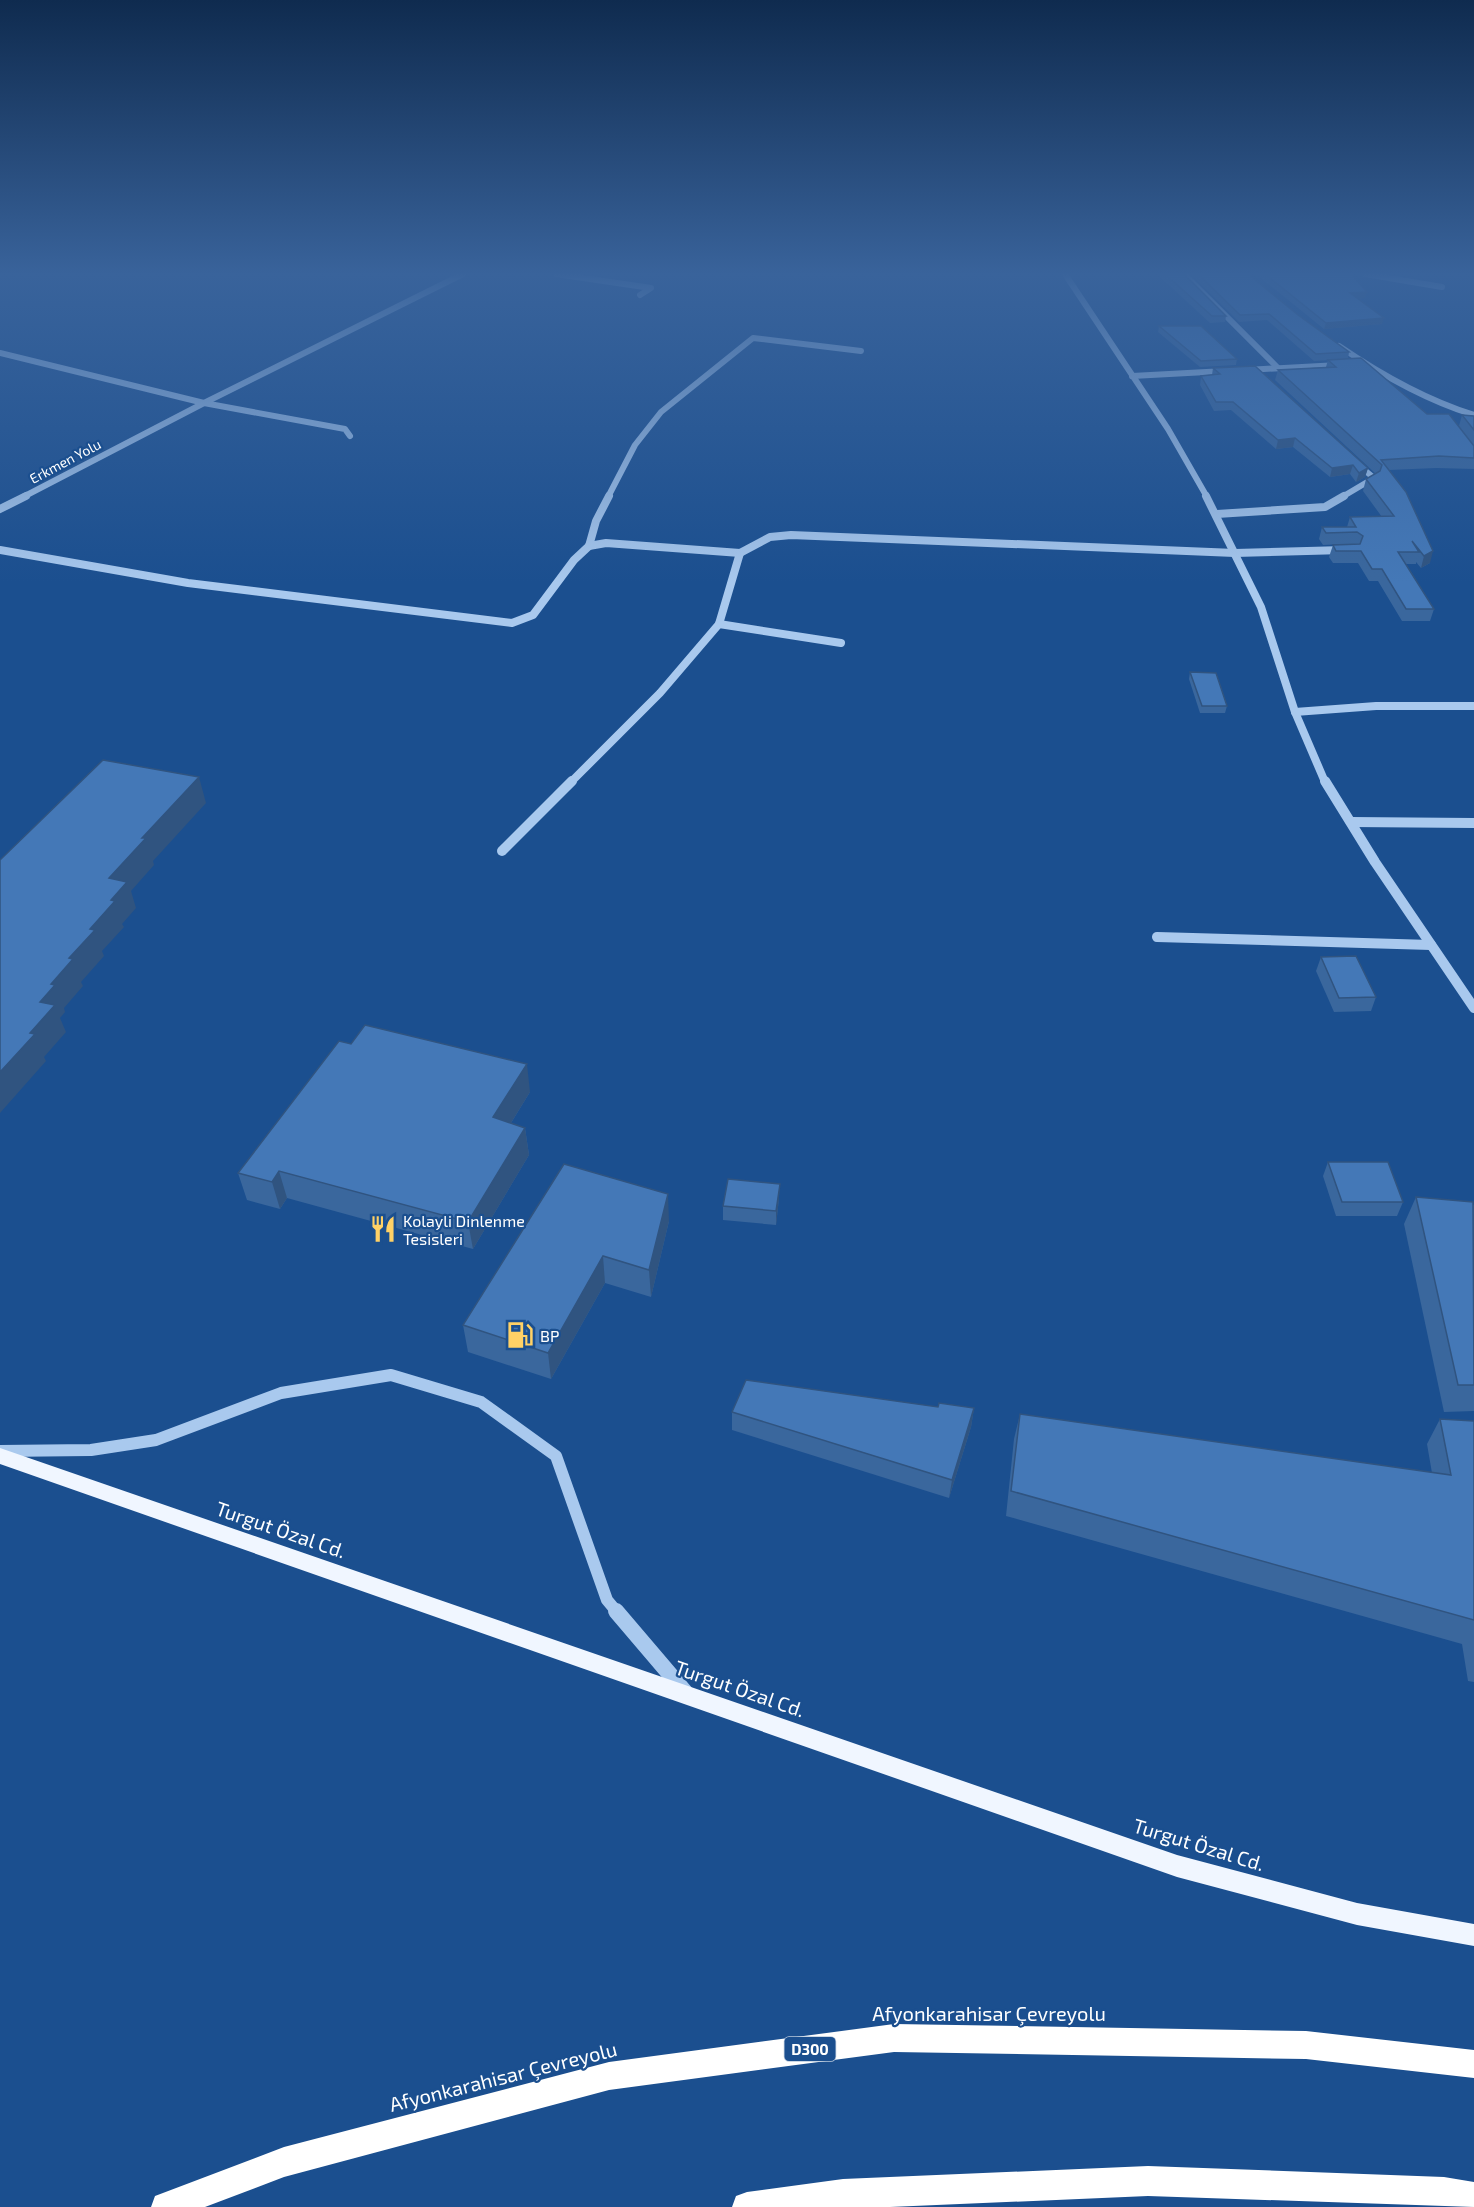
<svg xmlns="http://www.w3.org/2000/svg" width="1474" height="2207" viewBox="0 0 1474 2207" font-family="'Exo 2',sans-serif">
  <rect width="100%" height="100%" fill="#1b4f8f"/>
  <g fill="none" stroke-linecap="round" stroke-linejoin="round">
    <g stroke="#a9c9ee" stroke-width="6">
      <polyline points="556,274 651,288 640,295"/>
      <polyline points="1065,274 1168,429 1207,497"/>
      <polyline points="1184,274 1278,368"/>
      <polyline points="1365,274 1442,287"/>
      <path d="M 1339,346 C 1380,374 1426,400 1474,415"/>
      <polyline points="0,353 204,403 345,429 350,436"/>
      <polyline points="1246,370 1339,365"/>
      <polyline points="1132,376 1225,371"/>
      <polyline points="23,497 204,403 463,274"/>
      <polyline points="608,497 635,445 661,412 753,338 861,351"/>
      <polyline points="1342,497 1374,478 1356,463"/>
    </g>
    <g stroke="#a9c9ee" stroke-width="8">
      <polyline points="1206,496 1261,607 1295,712 1325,782"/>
      <polyline points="0,509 26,496"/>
      <polyline points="1217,514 1325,507 1344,496"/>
      <polyline points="589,546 606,543 740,553 770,537 791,535 1235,553 1344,550"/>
      <polyline points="0,550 188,583 512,623 533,615 574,560 589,546 596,521 609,496"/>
      <polyline points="719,624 841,643"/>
      <polyline points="1295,712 1376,706 1474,706"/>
      <polyline points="571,782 660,693 719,624 740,553"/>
    </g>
    <g stroke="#a9c9ee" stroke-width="10">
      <polyline points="1325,781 1375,862 1474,1008"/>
      <polyline points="1351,822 1474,823"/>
      <polyline points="502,851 572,781"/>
      <polyline points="1157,937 1431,945"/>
    </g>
    <polyline stroke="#a9c9ee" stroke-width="12" points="0,1451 91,1450 156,1440 281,1393 391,1375 481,1402 556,1456 607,1600 617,1612"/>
    <polyline stroke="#a9c9ee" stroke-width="16" points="616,1611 685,1692"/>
    <polygon fill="#f0f6ff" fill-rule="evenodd" points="0,1448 1177,1855 1357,1903 1474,1924 1474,1946 1357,1925 1177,1877 0,1464"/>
    <g fill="#fff" fill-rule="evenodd">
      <polygon points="894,2024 1306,2031 1474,2050 1474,2078 1306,2059 894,2052 609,2090 284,2177 205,2207 151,2207 155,2196 284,2147 609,2062"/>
      <polygon points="1148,2166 1444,2177 1474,2182 1474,2207 1148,2196 890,2207 732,2207 736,2196 747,2192 843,2179"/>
    </g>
  </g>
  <g fill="#3a679d">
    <polygon points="1157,274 1184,274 1226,316 1225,322 1210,323"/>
    <polygon points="1191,274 1248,274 1298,315 1349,352 1348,359 1314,361 1267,320 1239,322"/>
    <polygon points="1256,274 1351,274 1367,292 1365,298 1357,299 1382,324 1324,329"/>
    <polygon points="1159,326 1237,359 1236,365 1200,367 1158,332"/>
    <polygon points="1328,360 1427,414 1471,443 1459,426 1462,415 1474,416 1474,469 1436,468 1389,470 1430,563 1421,568 1416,562 1416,564 1406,564 1434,609 1430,621 1402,621 1378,581 1369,581 1358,563 1333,563 1329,557 1333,545 1344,544 1323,545 1319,539 1322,527 1347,527 1350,517 1382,517 1363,491 1366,479 1376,474 1275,380 1278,370 1326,367"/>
    <polygon points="1213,368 1368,468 1365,477 1356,482 1350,474 1330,477 1293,447 1276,449 1231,410 1214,411 1200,385 1201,376 1212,375"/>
    <polygon points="1190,672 1227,706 1225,713 1200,713 1189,679"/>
    <polygon points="1321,957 1376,997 1371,1011 1334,1012 1316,971"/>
    <polygon points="530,1092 511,1123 525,1128 529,1155 473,1249 287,1198 280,1209 247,1200 238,1173"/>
    <polygon points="1328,1162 1403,1202 1397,1216 1336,1216 1323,1176"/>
    <polygon points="1416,1197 1474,1205 1474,1411 1444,1412 1404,1224"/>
    <polygon points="779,1198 776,1225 723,1220 723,1206"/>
    <polygon points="669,1221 651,1297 605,1283 551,1379 468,1352 463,1325"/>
    <polygon points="938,1407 974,1408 971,1427 949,1498 732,1430 732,1412"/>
    <polygon points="1020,1414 1432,1473 1427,1444 1440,1419 1474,1421 1474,1682 1468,1681 1462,1644 1006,1516 1014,1439"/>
  </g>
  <g fill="#305480">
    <polygon points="1367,292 1365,298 1348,300 1350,293"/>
    <polygon points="1384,318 1382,324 1324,329 1326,323"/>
    <polygon points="1295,438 1293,447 1276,449 1278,440"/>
    <polygon points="1353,465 1350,474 1330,477 1332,468"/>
    <polygon points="1368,468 1365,477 1356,482 1359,473"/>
    <polygon points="1433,551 1430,563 1421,568 1424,556"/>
    <polygon points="199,777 206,803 153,861 154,865 131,891 136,908 122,924 124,927 102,951 104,956 81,982 83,986 64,1008 65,1012 60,1018 66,1032 44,1057 46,1061 0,1113 0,1072 30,1033 40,1002 51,984 90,929 109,878 142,838"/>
    <polygon points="527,1064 530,1092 498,1144 493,1117"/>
    <polygon points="525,1128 529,1155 473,1249 468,1222"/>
    <polygon points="279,1171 287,1198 280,1209 272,1182"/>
    <polygon points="780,1184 779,1198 776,1225 776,1211"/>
    <polygon points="668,1194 669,1221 651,1297 649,1270"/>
    <polygon points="603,1256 605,1283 551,1379 548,1353"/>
    <polygon points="974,1408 971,1427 949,1498 952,1480"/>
  </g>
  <g fill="#4478b7" stroke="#305480" stroke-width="1.5">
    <polygon points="1165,274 1184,274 1226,316 1212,316"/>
    <polygon points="1198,274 1248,274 1298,315 1349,352 1316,354 1269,314 1240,315"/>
    <polygon points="1265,274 1351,274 1367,292 1350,293 1384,318 1326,323"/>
    <polygon points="1159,326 1201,326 1237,359 1201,361"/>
    <polygon points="1361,358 1427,414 1449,414 1474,446 1474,458 1439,456 1381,460 1406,492 1433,551 1424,556 1412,541 1419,552 1398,552 1434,609 1406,609 1382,569 1372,569 1361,551 1336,551 1333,545 1360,544 1363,536 1357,532 1326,533 1322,527 1356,527 1350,517 1394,516 1366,479 1380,471 1382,465 1278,370 1336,367 1328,360"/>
    <polygon points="1255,366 1368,468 1359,473 1353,465 1332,468 1295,438 1278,440 1233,402 1216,402 1201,376 1220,374 1213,368"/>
    <polygon points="1462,415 1474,416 1474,430"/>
    <polygon points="1190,672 1216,673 1227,706 1202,706"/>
    <polygon points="103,760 199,777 142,838 146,838 109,878 127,882 111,900 115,901 90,929 95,930 69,958 73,959 51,984 55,985 40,1002 55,1005 30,1033 35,1034 0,1072 0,860"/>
    <polygon points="1356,956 1376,997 1339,998 1321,957"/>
    <polygon points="365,1025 527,1064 493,1117 525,1128 468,1222 279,1171 272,1182 238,1173 339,1041 351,1044"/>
    <polygon points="1328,1162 1388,1162 1403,1202 1342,1202"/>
    <polygon points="564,1164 668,1194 649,1270 603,1256 548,1353 463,1325"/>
    <polygon points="728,1179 780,1184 776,1211 723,1206"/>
    <polygon points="1416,1197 1473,1202 1474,1385 1458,1385"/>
    <polygon points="746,1380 938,1407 939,1403 974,1408 952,1480 732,1412"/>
    <polygon points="1020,1414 1451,1475 1440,1419 1474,1421 1474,1620 1011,1491"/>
  </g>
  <linearGradient id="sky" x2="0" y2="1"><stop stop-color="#0f2b4f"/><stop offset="0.47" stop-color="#39639b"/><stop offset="1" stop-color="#39639b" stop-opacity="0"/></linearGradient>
  <rect width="1474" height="583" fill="url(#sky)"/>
  <defs>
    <symbol id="restaurant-bare" viewBox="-9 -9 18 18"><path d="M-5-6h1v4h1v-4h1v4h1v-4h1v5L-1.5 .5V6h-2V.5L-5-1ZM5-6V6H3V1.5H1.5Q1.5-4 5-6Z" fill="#ffd166" stroke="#1b4f8f" stroke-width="2.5" paint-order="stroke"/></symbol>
    <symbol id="fuel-bare" viewBox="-9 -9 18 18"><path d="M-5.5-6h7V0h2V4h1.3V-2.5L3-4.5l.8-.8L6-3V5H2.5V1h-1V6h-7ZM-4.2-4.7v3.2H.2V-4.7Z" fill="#ffd166" stroke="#1b4f8f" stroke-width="2.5" paint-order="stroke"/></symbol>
  </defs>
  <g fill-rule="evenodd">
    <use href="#restaurant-bare" x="364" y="1210" width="38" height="38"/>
    <use href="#fuel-bare" x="501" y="1316" width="38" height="38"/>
  </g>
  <g text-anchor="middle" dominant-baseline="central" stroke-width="4.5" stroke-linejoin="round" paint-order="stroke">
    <g font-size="14" fill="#fff" stroke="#1b4f8f">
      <text transform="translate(65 461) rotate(-28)">Erkmen Yolu</text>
    </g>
    <rect fill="#1b4f8f" stroke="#bbcadd" stroke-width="1.5" x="784.5" y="2037" width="51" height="24" rx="4.5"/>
    <g font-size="15" font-weight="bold" fill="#fff">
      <text x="810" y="2049">D300</text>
    </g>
    <g font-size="16" fill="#fff" stroke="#1b4f8f" text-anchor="start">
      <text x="403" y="1220">Kolayli Dinlenme<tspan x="403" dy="18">Tesisleri</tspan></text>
      <text x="540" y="1335">BP</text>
    </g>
    <g font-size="20" fill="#fff" stroke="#1b4f8f">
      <text transform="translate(281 1529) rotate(19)">Turgut Özal Cd.</text>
      <text transform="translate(740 1688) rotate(19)">Turgut Özal Cd.</text>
      <text transform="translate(1199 1844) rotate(17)">Turgut Özal Cd.</text>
      <text x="989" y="2013">Afyonkarahisar Çevreyolu</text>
      <text transform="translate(503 2076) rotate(-14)">Afyonkarahisar Çevreyolu</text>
    </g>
  </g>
</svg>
